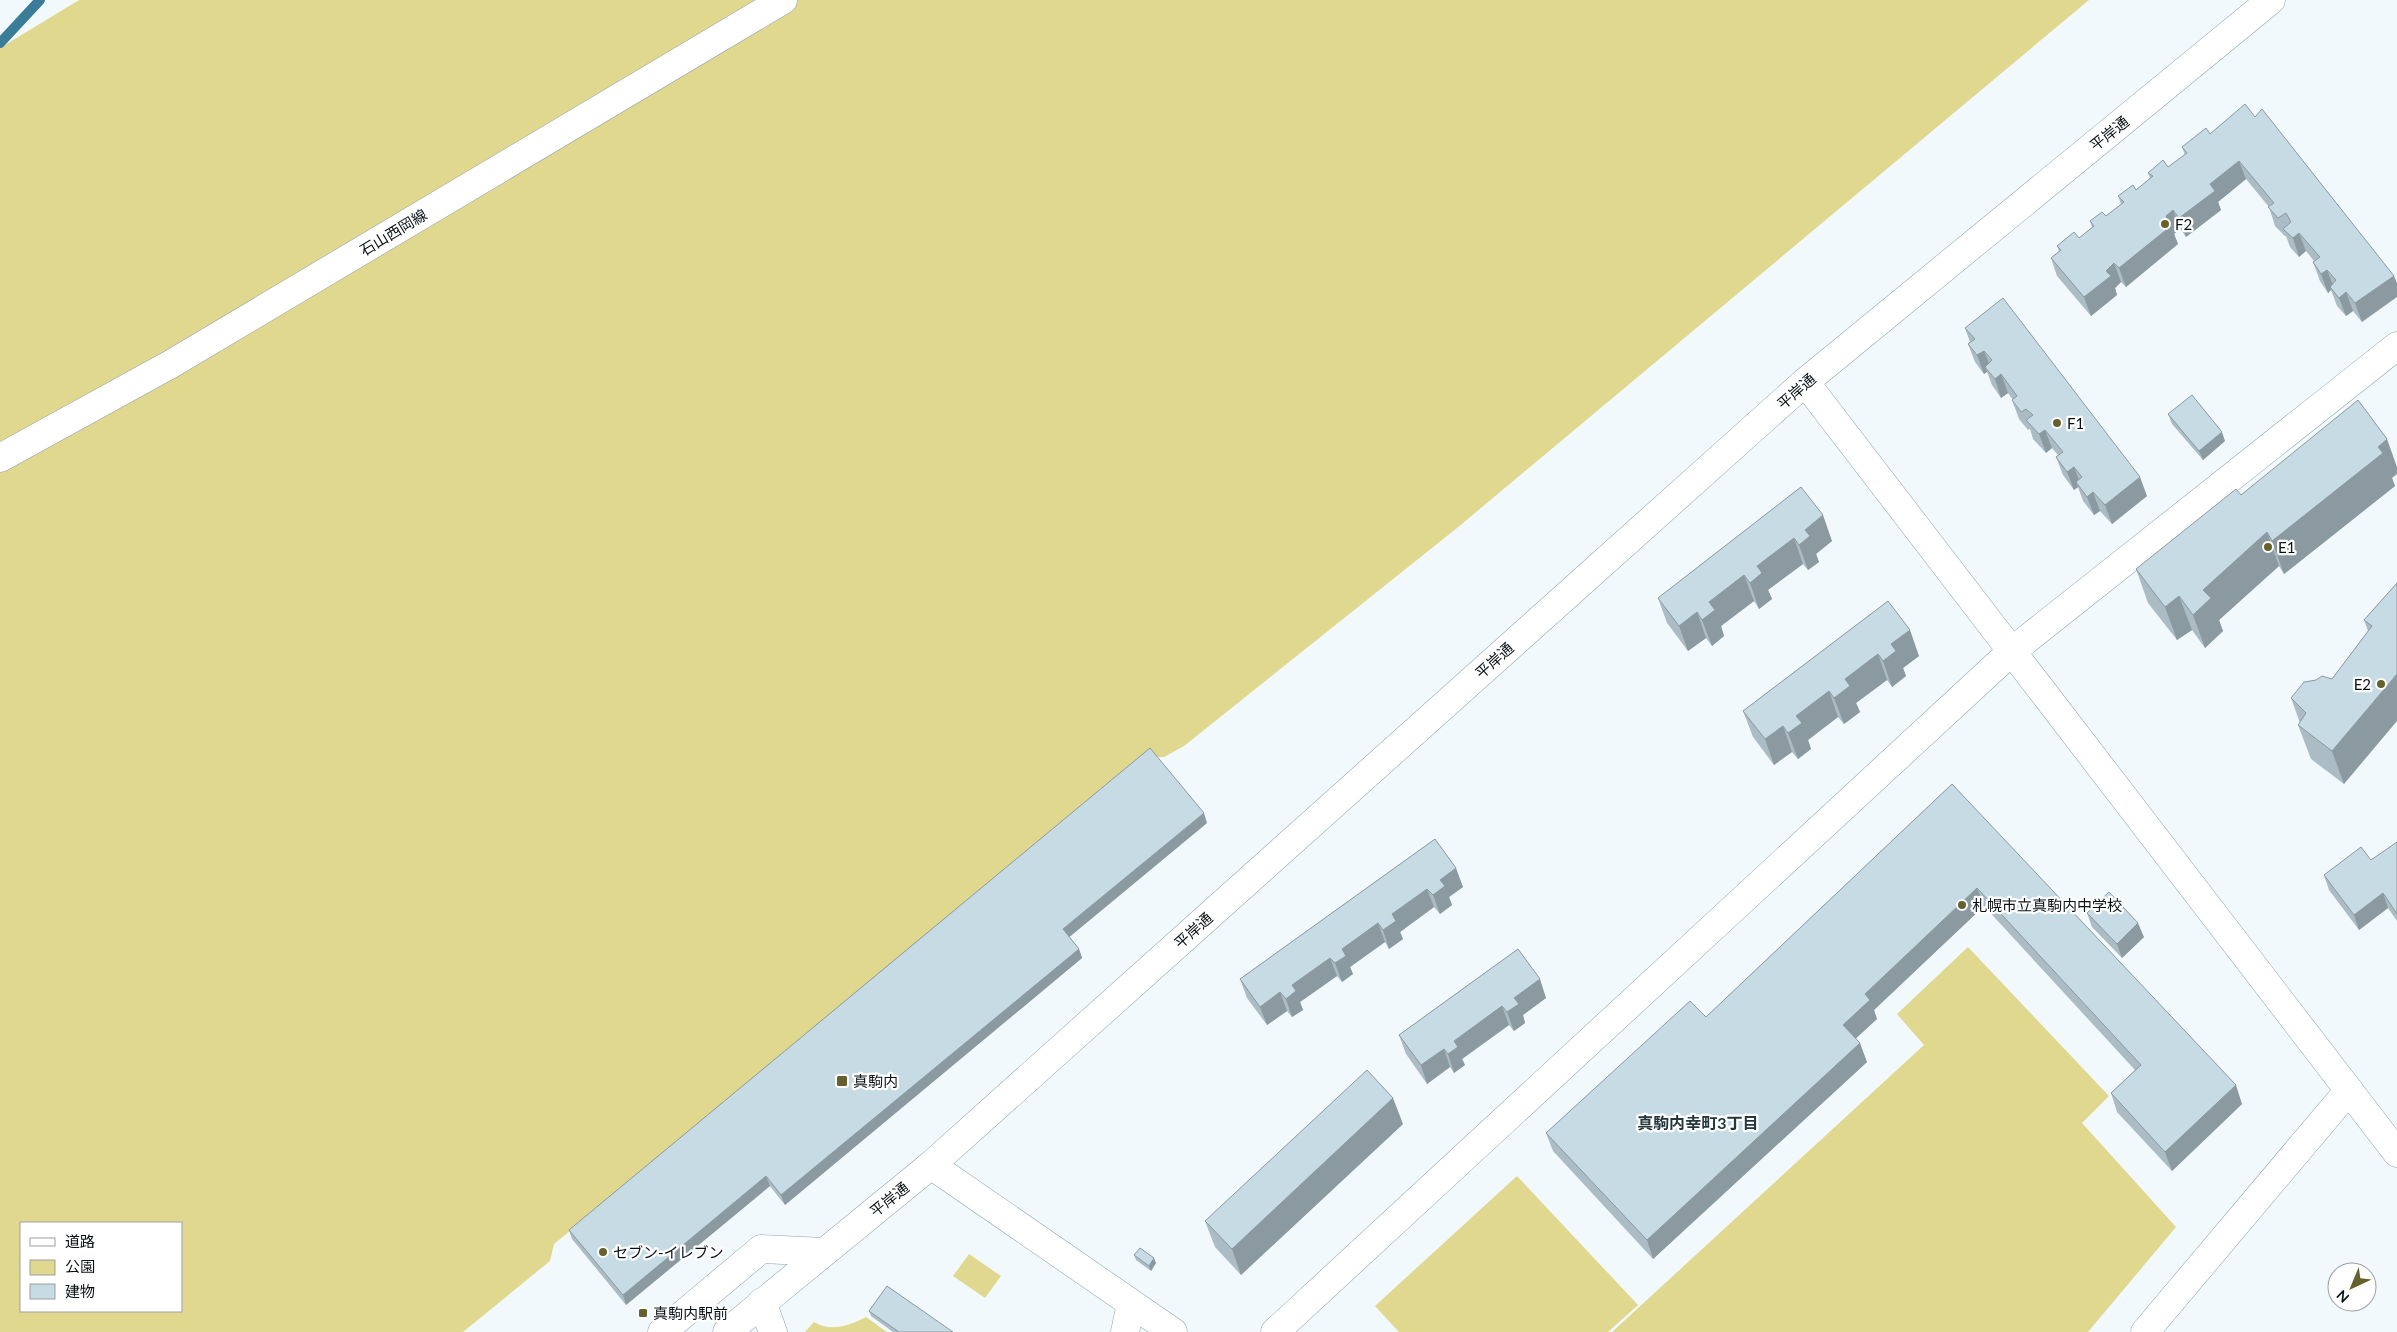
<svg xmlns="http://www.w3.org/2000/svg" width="2397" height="1332" viewBox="0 0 2397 1332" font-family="Lato,'Noto Sans JP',sans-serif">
  <rect width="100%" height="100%" fill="#f1f9fd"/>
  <g fill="#e0d88e" fill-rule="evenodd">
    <path d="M 79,0 L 2089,0 L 1457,528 L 1184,746 L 1164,757 L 1149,757 L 554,1244 L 550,1261 L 463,1332 L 0,1332 L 0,48 ZM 21,1223 L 181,1223 L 181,1311 L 21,1311 Z"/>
    <polygon points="1968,947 2109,1096 2082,1123 2176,1227 2088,1332 1612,1332 1924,1045 1897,1014"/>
    <polygon points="1517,1176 1638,1305 1608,1332 1399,1332 1375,1306"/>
    <polygon points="969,1254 1001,1276 985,1298 953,1276"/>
    <path d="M 866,1317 L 887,1332 L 805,1332 L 814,1322 C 830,1332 849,1326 866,1317 Z"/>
  </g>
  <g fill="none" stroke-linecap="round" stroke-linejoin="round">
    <polyline stroke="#3b7d98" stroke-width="10" points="0,43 40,0"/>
    <defs>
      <g id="minor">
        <polyline points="1805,382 2397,1153"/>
        <polyline points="0,458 171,364 783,0"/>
        <polyline points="931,1165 1173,1332"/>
        <polyline points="762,1302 773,1332"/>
        <polyline points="662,1332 761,1249 824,1252"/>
        <polyline points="727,1332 931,1165 1805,382 2271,0"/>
        <polyline points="1125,1332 1131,1304"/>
        <polyline points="1275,1332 2012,651 2397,346"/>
        <polyline points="2145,1332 2349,1090"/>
      </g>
    </defs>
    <use href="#minor" stroke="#90a3ac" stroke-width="29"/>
    <use href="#minor" stroke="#fff" stroke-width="28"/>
  </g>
  <g fill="#abbcc5">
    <polygon points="2255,117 2394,276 2362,322 2353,311 2346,316 2337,306 2331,290 2328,293 2320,281 2313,262 2314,261 2306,251 2299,257 2290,247 2286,236 2285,236 2275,226 2269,207 2246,179 2218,202 2221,210 2186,237 2180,228 2174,234 2178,244 2126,287 2121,282 2115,288 2117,295 2091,316 2057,276 2051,258 2059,251 2057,246 2079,238 2092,227 2090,221 2106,216 2121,204 2118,196 2136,190 2150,178 2148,173 2168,167 2185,155 2182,147 2210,134"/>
    <polygon points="1965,328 2147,496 2112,524 2100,511 2094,515 2083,501 2078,487 2074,490 2063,475 2056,457 2058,455 2052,448 2046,453 2033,439 2030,429 2028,430 2019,419 2012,400 2013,400 2008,393 2001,398 1992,385 1987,372 1984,374 1975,362 1968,344 1970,342"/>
    <polygon points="2168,414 2225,441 2203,460 2172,424"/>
    <polygon points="2392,478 2395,486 2284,574 2279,566 2219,620 2223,631 2205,648 2192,630 2177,640 2148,603 2136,569 2241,495"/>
    <polygon points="1801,487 1832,541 1816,554 1819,562 1808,570 1803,564 1768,590 1772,599 1759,609 1754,601 1721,626 1724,636 1712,646 1706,638 1688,651 1667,623 1658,598"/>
    <polygon points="2397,583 2344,784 2311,759 2298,725 2300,723 2291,698 2316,680 2332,679 2368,631 2364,620"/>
    <polygon points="1888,601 1919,656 1903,668 1906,676 1892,687 1887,680 1856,703 1860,712 1844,724 1838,717 1808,740 1811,749 1798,759 1792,752 1774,765 1753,737 1743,711"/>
    <polygon points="1952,784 2242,1104 2172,1171 2117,1112 2111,1093 2135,1070 1984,906 1874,1010 1877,1019 1855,1038 1867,1062 1653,1259 1553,1151 1546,1133 1706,1017"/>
    <polygon points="1207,823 1069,937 1079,949 1082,958 785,1205 770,1186 626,1305 572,1239 569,1230"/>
    <polygon points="1435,839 1463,887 1449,897 1452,905 1440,914 1434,907 1400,932 1403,939 1389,949 1385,942 1350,967 1353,974 1342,982 1337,976 1300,1002 1303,1010 1292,1017 1287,1011 1267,1025 1247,998 1240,979"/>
    <polygon points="2397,842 2397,921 2388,908 2359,930 2329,890 2324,875 2371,860"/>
    <polygon points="2087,913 2144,937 2122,958 2092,927"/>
    <polygon points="1518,949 1546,998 1523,1015 1525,1023 1514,1031 1509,1025 1462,1059 1465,1065 1454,1073 1450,1067 1427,1084 1406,1054 1399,1035"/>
    <polygon points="1403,1124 1241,1275 1215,1247 1205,1221"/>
    <polygon points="1134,1255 1156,1263 1151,1271 1136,1260"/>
    <polygon points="869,1311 953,1332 893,1332 871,1316"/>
  </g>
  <g fill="#8b99a0">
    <polygon points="2239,161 2246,179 2218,202 2221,210 2186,237 2179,218 2210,184"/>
    <polygon points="2173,210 2180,228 2174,234 2178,244 2126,287 2119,268 2166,216"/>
    <polygon points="2299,233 2306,251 2299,257 2293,238"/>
    <polygon points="2114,263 2121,282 2115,288 2117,295 2091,316 2084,297 2106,271"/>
    <polygon points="2327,270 2334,288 2330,287 2331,290 2328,293 2321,274"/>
    <polygon points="2394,276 2397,283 2397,297 2362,322 2355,303"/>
    <polygon points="2346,292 2353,311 2346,316 2339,298"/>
    <polygon points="1984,351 1991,369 1985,367 1987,372 1984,374 1977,355"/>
    <polygon points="2001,374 2008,393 2001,398 1995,379"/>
    <polygon points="2045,430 2052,448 2046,453 2039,434"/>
    <polygon points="2222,432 2225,441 2203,460 2199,451"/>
    <polygon points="2387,439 2397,467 2397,474 2392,478 2395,486 2284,574 2272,541"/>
    <polygon points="2074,467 2081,485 2076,482 2078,487 2074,490 2067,472"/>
    <polygon points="2140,477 2147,496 2112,524 2105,505"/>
    <polygon points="2093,492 2100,511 2094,515 2087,497"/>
    <polygon points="1823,515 1832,541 1816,554 1819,562 1808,570 1799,545 1805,530"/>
    <polygon points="2267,532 2279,566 2219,620 2223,631 2205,648 2193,615 2203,590"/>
    <polygon points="1794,538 1803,564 1768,590 1772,599 1759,609 1750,583 1757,566"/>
    <polygon points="1744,575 1754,601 1721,626 1724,636 1712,646 1702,620 1709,602"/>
    <polygon points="2179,596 2192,630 2177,640 2165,607"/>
    <polygon points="1697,612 1706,638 1688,651 1679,626"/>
    <polygon points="1910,630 1919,656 1903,668 1906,676 1892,687 1883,661 1891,644"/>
    <polygon points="1878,654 1887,680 1856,703 1860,712 1844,724 1834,698 1845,679"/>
    <polygon points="2397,674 2397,721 2344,784 2332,751"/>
    <polygon points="1829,691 1838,717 1808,740 1811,749 1798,759 1788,733 1796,716"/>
    <polygon points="1783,726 1792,752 1774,765 1765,739"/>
    <polygon points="1204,813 1207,823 1067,939 1063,929"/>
    <polygon points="1456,868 1463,887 1449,897 1452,905 1440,914 1433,895 1440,880"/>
    <polygon points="1977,888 1984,906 1874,1010 1877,1019 1850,1044 1843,1025 1865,994"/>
    <polygon points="1427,889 1434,907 1400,932 1403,939 1389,949 1383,930 1392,914"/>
    <polygon points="2383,893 2388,908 2359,930 2354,915"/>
    <polygon points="1378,923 1385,942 1350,967 1353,974 1342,982 1335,963 1342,949"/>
    <polygon points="2138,923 2144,937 2122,958 2117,944"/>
    <polygon points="1079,949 1082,958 785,1205 781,1195"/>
    <polygon points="1330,958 1337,976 1300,1002 1303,1010 1292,1017 1286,999 1292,985"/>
    <polygon points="1540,979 1546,998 1523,1015 1525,1023 1514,1031 1507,1012 1514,998"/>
    <polygon points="1280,992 1287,1011 1267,1025 1260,1007"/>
    <polygon points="1502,1006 1509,1025 1462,1059 1465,1065 1454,1073 1448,1054 1454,1041"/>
    <polygon points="1860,1043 1867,1062 1653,1259 1647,1240"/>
    <polygon points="1444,1049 1450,1067 1427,1084 1421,1065"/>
    <polygon points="2236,1085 2242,1104 2172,1171 2165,1152"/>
    <polygon points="1393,1098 1403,1124 1241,1275 1232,1249"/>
    <polygon points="766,1176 770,1186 626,1305 623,1295"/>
    <polygon points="1154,1258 1156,1263 1151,1271 1149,1266"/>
  </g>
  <g fill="#c7dbe5" stroke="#8b99a0">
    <polygon points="2245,104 2255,117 2262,109 2394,276 2355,303 2346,292 2339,298 2330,287 2336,280 2327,270 2321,274 2313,262 2320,257 2299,233 2293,238 2283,229 2291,222 2286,213 2278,218 2268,207 2274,203 2239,161 2210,184 2215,191 2179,218 2173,210 2166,216 2171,226 2119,268 2114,263 2106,271 2111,276 2084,297 2051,258 2061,250 2057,246 2074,232 2079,238 2094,226 2090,221 2102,212 2106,216 2124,202 2118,196 2133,185 2136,190 2153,176 2148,173 2163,160 2168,167 2187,153 2182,147 2206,128 2210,134"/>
    <polygon points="2003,298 2140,477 2105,505 2093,492 2087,497 2076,482 2082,477 2074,467 2067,472 2056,457 2063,452 2045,430 2039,434 2026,420 2033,415 2026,409 2021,412 2012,400 2017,396 2001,374 1995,379 1985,367 1992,360 1984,351 1977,355 1968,344 1975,339 1965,328"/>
    <polygon points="2192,395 2222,432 2199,451 2168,414"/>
    <polygon points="2358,400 2387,439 2378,447 2383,453 2272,541 2267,532 2203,590 2211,598 2193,615 2179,596 2165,607 2136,569 2236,489 2241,495"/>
    <polygon points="1801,487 1823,515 1805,530 1810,536 1799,545 1794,538 1757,566 1762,573 1750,583 1744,575 1709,602 1715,610 1702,620 1697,612 1679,626 1658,598"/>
    <polygon points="2397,583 2397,674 2332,751 2298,725 2306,713 2291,698 2304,682 2316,680 2322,676 2332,679 2372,626 2364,620"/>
    <polygon points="1888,601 1910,630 1891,644 1896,651 1883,661 1878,654 1845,679 1850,686 1834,698 1829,691 1796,716 1802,723 1788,733 1783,726 1765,739 1743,711"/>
    <polygon points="1150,748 1204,813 1063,929 1079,949 781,1195 766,1176 623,1295 569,1230"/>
    <polygon points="1952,784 2236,1085 2165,1152 2111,1093 2141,1065 1977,888 1865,994 1870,1000 1843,1025 1860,1043 1647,1240 1546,1133 1690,1001 1706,1017"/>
    <polygon points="1435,839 1456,868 1440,880 1445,886 1433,895 1427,889 1392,914 1396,921 1383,930 1378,923 1342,949 1346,956 1335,963 1330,958 1292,985 1296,991 1286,999 1280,992 1260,1007 1240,979"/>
    <polygon points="2397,842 2397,914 2383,893 2354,915 2324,875 2361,847 2371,860"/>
    <polygon points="2109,892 2138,923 2117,944 2087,913"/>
    <polygon points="1518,949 1540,979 1514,998 1519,1004 1507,1012 1502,1006 1454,1041 1458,1047 1448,1054 1444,1049 1421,1065 1399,1035"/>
    <polygon points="1367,1070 1393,1098 1232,1249 1205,1221"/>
    <polygon points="1140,1248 1154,1258 1149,1266 1134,1255"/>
    <polygon points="887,1286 953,1332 899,1332 869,1311"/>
  </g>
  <g fill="#65602c" stroke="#fff" stroke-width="2">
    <circle cx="2165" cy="224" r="5"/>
    <circle cx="2057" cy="423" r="5"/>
    <circle cx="2268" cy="547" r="5"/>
    <circle cx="2381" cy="684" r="5"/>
    <circle cx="1962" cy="905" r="5"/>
    <rect x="836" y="1075" width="12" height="12" rx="2.5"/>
    <circle cx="603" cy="1252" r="5"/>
    <rect x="638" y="1308" width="10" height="10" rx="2.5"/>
  </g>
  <g text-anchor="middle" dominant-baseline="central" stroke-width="4.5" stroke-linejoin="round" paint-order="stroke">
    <g font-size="15" fill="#0a1115" stroke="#fff">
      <text transform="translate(2109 133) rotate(-39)">平岸通</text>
      <text transform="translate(393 232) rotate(-31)">石山西岡線</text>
      <text transform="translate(1796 391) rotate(-41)">平岸通</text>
      <text transform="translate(1494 660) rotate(-42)">平岸通</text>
      <text transform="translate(1193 930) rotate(-42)">平岸通</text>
      <text transform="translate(889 1199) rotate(-39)">平岸通</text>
    </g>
    <g font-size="15" fill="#0a1115" stroke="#fff" text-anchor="start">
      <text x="2175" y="224">F2</text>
      <text x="2067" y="423">F1</text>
      <text x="2278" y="547">E1</text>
      <text x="2371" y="684" text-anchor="end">E2</text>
      <text x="1972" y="905">札幌市立真駒内中学校</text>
      <text x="853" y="1081">真駒内</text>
      <text x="613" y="1252">セブン-イレブン</text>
      <text x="653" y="1313">真駒内駅前</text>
    </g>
    <g font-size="16" font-weight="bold" fill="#25363d" stroke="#fff">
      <text x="1698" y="1122">真駒内幸町3丁目</text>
    </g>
  </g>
  <rect x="20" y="1222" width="162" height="90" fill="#ffffff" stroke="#9da0a1"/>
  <rect x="30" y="1238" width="25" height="8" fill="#ffffff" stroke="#9da0a1"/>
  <text x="65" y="1247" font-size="15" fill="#0a1115">道路</text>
  <rect x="30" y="1260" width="25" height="15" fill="#e0d88e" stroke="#9da0a1"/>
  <text x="65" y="1272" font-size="15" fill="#0a1115">公園</text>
  <rect x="30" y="1284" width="25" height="15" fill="#c7dbe5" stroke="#9da0a1"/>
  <text x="65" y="1297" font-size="15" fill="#0a1115">建物</text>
  <g transform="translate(2352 1287) rotate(224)"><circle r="24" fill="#ffffff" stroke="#9da0a1"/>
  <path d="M0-4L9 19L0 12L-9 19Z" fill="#65602c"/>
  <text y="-8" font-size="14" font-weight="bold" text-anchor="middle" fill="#0a1115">N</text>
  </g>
</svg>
